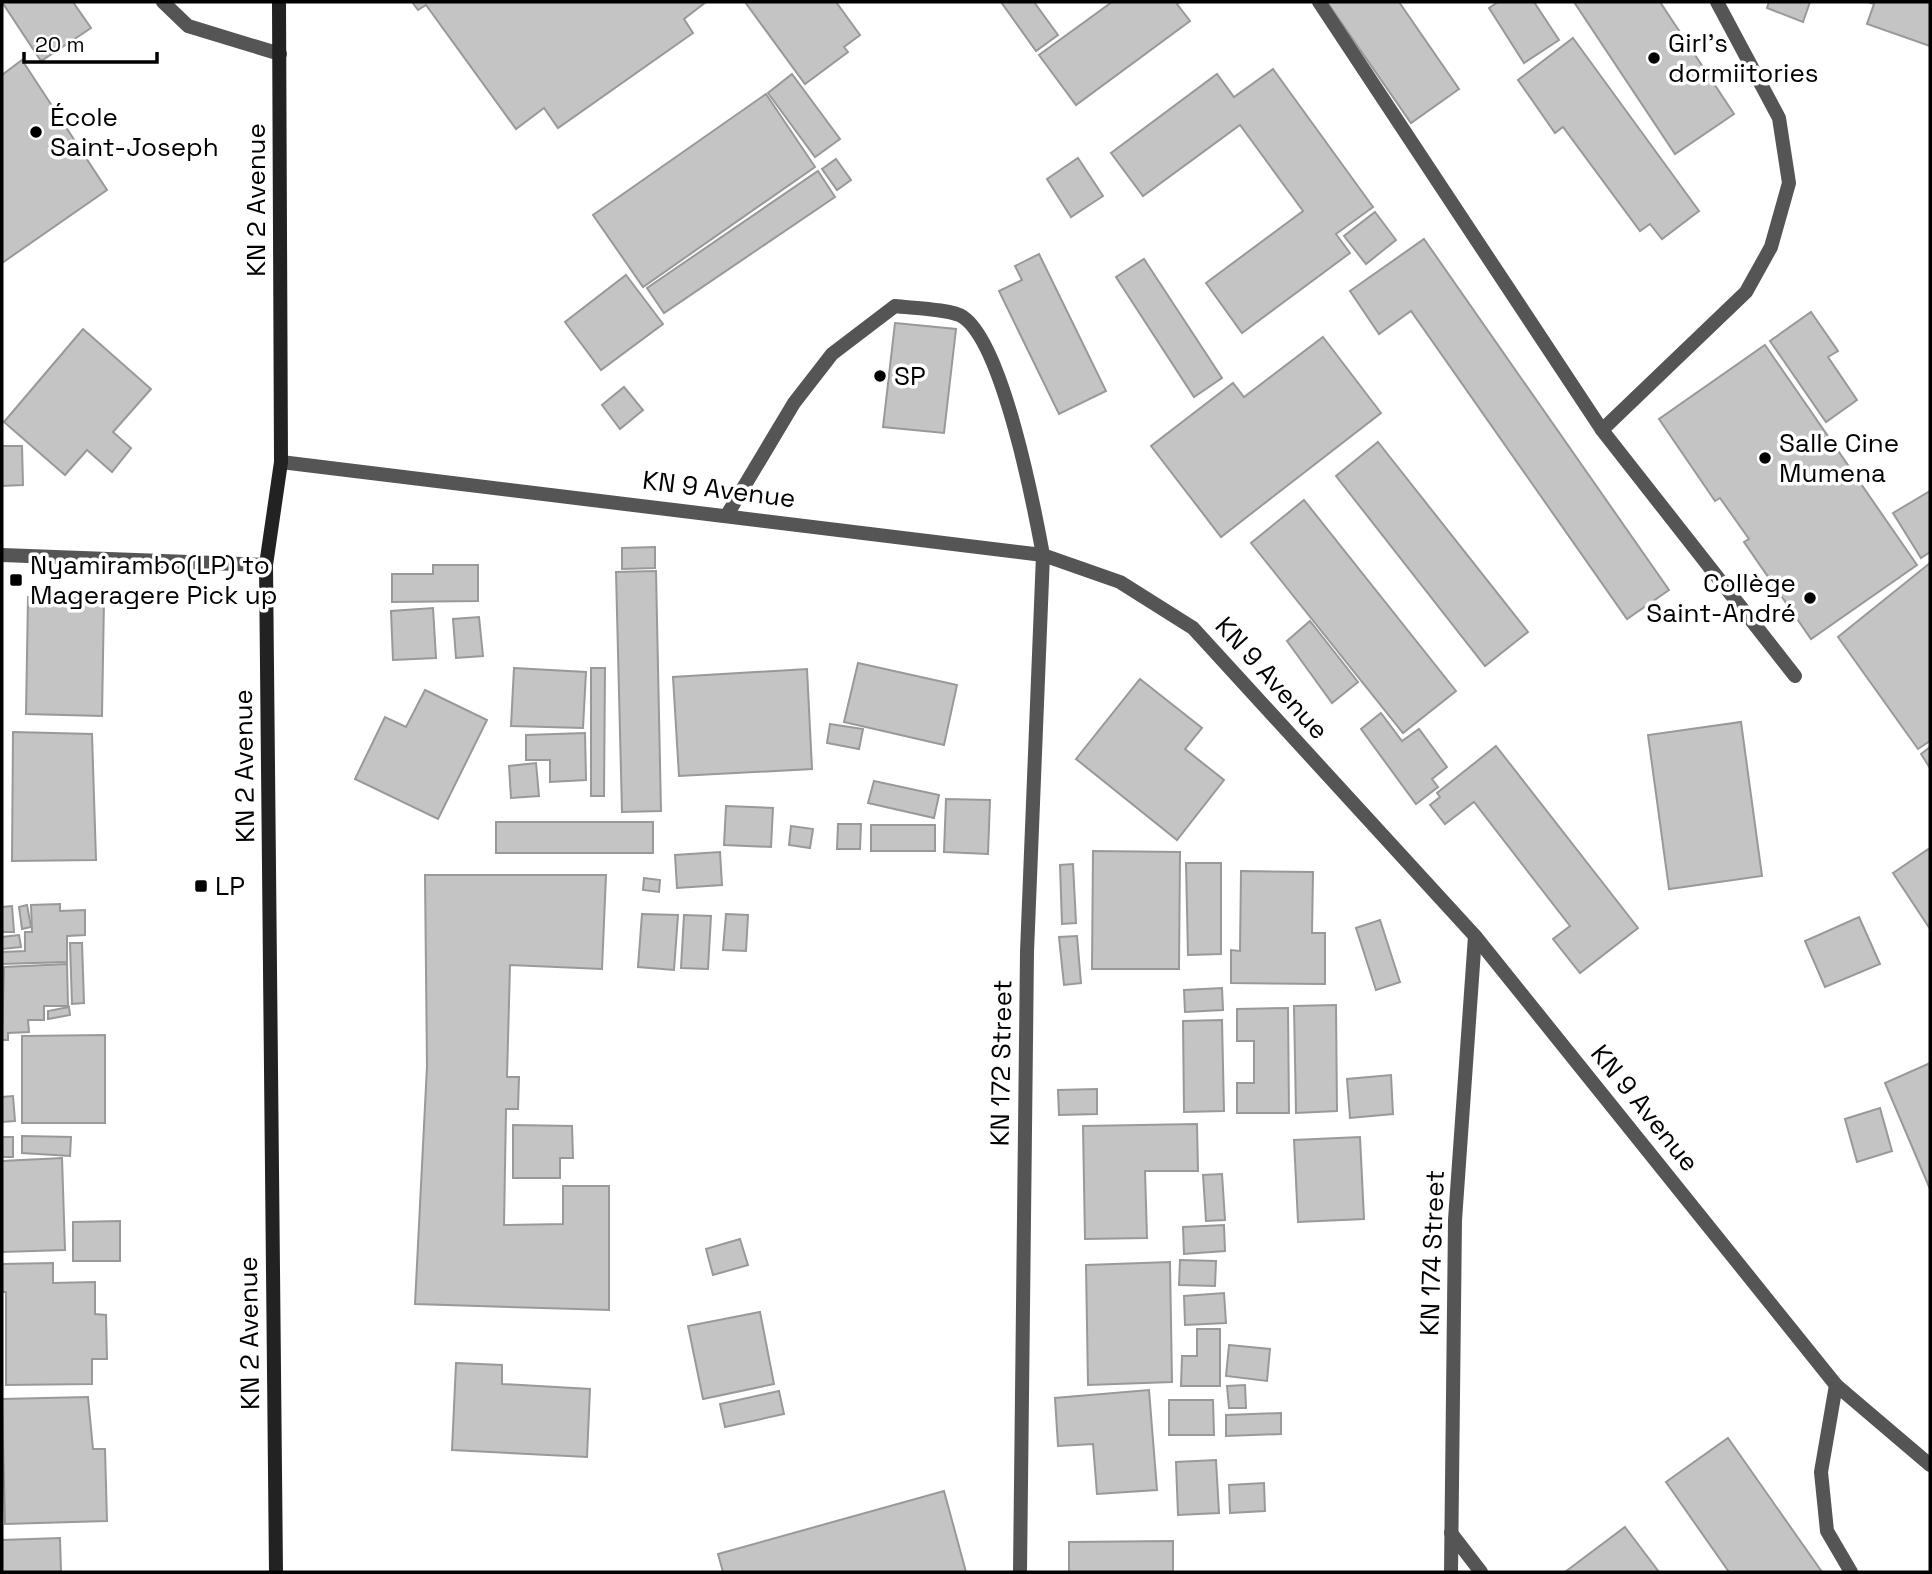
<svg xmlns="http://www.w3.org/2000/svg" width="1932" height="1574" viewBox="0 0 1932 1574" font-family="'Space Grotesk',sans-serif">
  <rect width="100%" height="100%" fill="#fff"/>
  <g fill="#c4c4c4" stroke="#999" stroke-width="2">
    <polygon points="2,2 73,2 91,28 41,61"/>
    <polygon points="412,2 706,2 684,19 693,33 558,128 544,108 516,129 426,5 418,10"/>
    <polygon points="745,2 836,2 860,35 844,47 848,52 805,84"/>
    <polygon points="1001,2 1034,2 1058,35 1036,51"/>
    <polygon points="1112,2 1180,2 1177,4 1190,21 1076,105 1039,55"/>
    <polygon points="1327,2 1399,2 1459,89 1411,123"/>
    <polygon points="1498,2 1534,2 1559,40 1524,63 1489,8"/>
    <polygon points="1574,2 1660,2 1734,114 1675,154"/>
    <polygon points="1769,2 1810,2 1803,22 1767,8"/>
    <polygon points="1868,2 1930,2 1930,46 1867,24 1874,4"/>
    <polygon points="1573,38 1699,211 1662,239 1650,224 1640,231 1563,127 1555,133 1518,80"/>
    <polygon points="22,60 107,190 2,263 2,75"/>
    <polygon points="1273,69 1373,207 1336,234 1350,253 1242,333 1206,283 1303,211 1240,125 1143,196 1111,153 1217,74 1234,97"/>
    <polygon points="792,74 840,139 815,157 768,93"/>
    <polygon points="766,94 815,167 643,287 593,215"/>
    <polygon points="1078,158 1103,196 1071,217 1047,179"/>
    <polygon points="836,159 851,180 837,190 822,169"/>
    <polygon points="818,171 835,197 664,313 647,288"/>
    <polygon points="1375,212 1396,240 1366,264 1344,236"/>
    <polygon points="1424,239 1669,590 1627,619 1411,311 1379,334 1350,291"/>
    <polygon points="1039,254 1106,391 1059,414 999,291 1022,280 1015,266"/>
    <polygon points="1144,259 1222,378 1194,397 1116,277"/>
    <polygon points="626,275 663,324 601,370 565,322"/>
    <polygon points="1811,312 1838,351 1828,357 1857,400 1826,422 1770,341"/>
    <polygon points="895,323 956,329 944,433 883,427"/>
    <polygon points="83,329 151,389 113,432 131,448 112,472 87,450 65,475 4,422"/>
    <polygon points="1323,337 1381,413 1221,537 1151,446 1233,383 1244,397"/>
    <polygon points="1765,345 1917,565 1811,639 1744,542 1749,539 1720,498 1715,501 1659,419"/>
    <polygon points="624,387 643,410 620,429 602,405"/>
    <polygon points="1378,442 1528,632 1485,666 1336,476"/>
    <polygon points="2,446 22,446 23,485 2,486"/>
    <polygon points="1930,491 1930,552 1921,558 1893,513"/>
    <polygon points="1304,500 1456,691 1403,733 1251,543"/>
    <polygon points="655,547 655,568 622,569 622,548"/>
    <polygon points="1930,563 1930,741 1918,749 1838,637"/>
    <polygon points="433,565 478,565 478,601 392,602 392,574 433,574"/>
    <polygon points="656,571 661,811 622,812 616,572"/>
    <polygon points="28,597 104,599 102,716 26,714"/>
    <polygon points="433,608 436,658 393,660 391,611"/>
    <polygon points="479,617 483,656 456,658 453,619"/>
    <polygon points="1310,621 1358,682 1332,703 1287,641"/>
    <polygon points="858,663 957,685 944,745 844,722"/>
    <polygon points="514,668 586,672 583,728 511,726"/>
    <polygon points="591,668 605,668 604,796 591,796"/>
    <polygon points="807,669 812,769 679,776 673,677"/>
    <polygon points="1140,679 1202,728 1185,749 1224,780 1177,840 1076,759"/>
    <polygon points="425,690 487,720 438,819 355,779 385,717 406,727"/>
    <polygon points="1381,713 1402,741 1419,729 1447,767 1432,779 1438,787 1416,804 1361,729"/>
    <polygon points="1741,722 1762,876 1669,889 1648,735"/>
    <polygon points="830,724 863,729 859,749 827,743"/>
    <polygon points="13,732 92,734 96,860 12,861"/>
    <polygon points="585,733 586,780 550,782 550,760 526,760 526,735"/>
    <polygon points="1496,746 1638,928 1580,973 1553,939 1570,926 1474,802 1445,824 1430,805 1440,797 1437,793"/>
    <polygon points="1930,747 1930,768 1921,754"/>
    <polygon points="536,763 539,796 511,798 509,766"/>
    <polygon points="874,781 939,795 934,818 868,803"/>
    <polygon points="946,799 990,800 988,854 944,852"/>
    <polygon points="726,806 773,808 771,847 724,845"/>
    <rect x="496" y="822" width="157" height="31"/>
    <polygon points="838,824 861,824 860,849 837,849"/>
    <rect x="871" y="825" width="64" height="26"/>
    <polygon points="791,826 813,829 810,848 789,845"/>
    <polygon points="1930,848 1930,929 1893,873"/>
    <polygon points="1093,851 1180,852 1179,969 1092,969"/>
    <polygon points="720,852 722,885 677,888 675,855"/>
    <polygon points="1186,863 1221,863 1221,954 1188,955"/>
    <polygon points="1073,864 1076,923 1062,924 1060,865"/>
    <polygon points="1241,871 1313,872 1312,933 1325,933 1325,984 1231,983 1231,950 1240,951"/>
    <polygon points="425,875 606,875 602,969 510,965 507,1077 519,1077 518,1109 506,1109 504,1225 563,1224 563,1186 609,1186 609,1310 415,1304 427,1066"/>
    <polygon points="644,878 660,880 659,892 643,890"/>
    <polygon points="60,904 60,911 85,910 85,935 67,936 67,962 2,964 2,952 25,951 25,932 32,932 31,905"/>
    <polygon points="27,905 31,927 22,929 19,907"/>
    <polygon points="12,906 14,932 2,932 2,907"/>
    <polygon points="642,914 678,915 674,970 638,967"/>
    <polygon points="726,914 748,915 746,951 723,950"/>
    <polygon points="684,915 711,916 708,969 681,968"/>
    <polygon points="1859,917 1880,964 1825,987 1805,941"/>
    <polygon points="1380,920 1400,982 1376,990 1356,928"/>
    <polygon points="19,935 21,947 2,949 2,937"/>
    <polygon points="1077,936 1081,983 1064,985 1059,937"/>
    <polygon points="70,943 82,943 84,1003 72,1004"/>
    <polygon points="67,964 68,1006 44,1006 44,1020 28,1020 29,1032 8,1033 8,1040 2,1040 4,967"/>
    <polygon points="1222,988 1223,1010 1185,1012 1184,990"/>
    <polygon points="1336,1005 1337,1111 1296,1113 1294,1006"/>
    <polygon points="69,1007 70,1015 48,1019 48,1011"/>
    <polygon points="1288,1008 1289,1113 1237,1113 1237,1083 1254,1083 1254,1041 1237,1041 1237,1009"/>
    <polygon points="1222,1020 1224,1111 1184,1112 1183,1021"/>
    <polygon points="105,1035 105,1123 22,1123 22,1036"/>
    <polygon points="1930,1063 1930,1189 1885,1083"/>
    <polygon points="1391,1075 1393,1114 1350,1118 1347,1079"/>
    <polygon points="1097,1089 1097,1114 1059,1115 1058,1090"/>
    <polygon points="13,1096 15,1121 2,1122 2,1097"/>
    <polygon points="1880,1108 1892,1151 1857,1162 1845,1119"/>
    <polygon points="1197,1124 1198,1171 1145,1171 1147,1238 1085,1239 1083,1126"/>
    <polygon points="513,1125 572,1126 573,1158 560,1158 560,1178 513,1178"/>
    <polygon points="22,1136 71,1137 70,1156 22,1153"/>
    <rect x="2" y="1137" width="11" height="20"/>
    <polygon points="1360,1137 1364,1219 1298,1222 1294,1140"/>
    <polygon points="62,1158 65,1250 2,1252 2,1161"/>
    <polygon points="1222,1174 1225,1220 1206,1221 1203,1175"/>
    <polygon points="120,1221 120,1261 73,1261 73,1222"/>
    <polygon points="1224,1225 1225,1251 1184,1254 1183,1227"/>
    <polygon points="740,1239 748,1265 713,1275 706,1249"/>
    <polygon points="1180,1260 1216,1261 1215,1286 1179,1285"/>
    <polygon points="1170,1262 1172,1382 1088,1385 1086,1265"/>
    <polygon points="53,1263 53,1283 95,1282 95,1314 106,1315 107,1359 92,1359 92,1384 6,1385 6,1292 2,1292 2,1264"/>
    <polygon points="1224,1293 1226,1323 1185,1325 1184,1296"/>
    <polygon points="760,1312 774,1384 703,1399 688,1326"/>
    <polygon points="1197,1329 1220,1329 1220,1386 1181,1386 1182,1356 1197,1356"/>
    <polygon points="1229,1345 1270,1349 1267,1381 1226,1376"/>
    <polygon points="456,1363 502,1365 502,1384 590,1389 587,1457 452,1450"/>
    <polygon points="1245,1385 1246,1408 1229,1408 1227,1386"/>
    <polygon points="1149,1390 1157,1490 1097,1494 1093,1444 1058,1446 1055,1398"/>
    <polygon points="779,1391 784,1414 725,1427 720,1404"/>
    <polygon points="88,1397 93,1449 105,1449 107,1521 5,1524 2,1399"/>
    <polygon points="1169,1400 1213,1400 1214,1435 1169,1435"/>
    <polygon points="1281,1413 1281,1434 1226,1436 1226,1415"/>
    <polygon points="1728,1438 1822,1572 1729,1572 1666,1482"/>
    <polygon points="1216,1460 1219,1513 1178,1515 1176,1462"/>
    <polygon points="1264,1483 1265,1511 1230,1513 1229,1485"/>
    <polygon points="944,1491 966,1572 723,1572 718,1554"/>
    <polygon points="1625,1527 1659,1572 1565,1572"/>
    <polygon points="60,1538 61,1572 2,1572 2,1540"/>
    <polygon points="1173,1541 1173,1572 1069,1572 1069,1542"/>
  </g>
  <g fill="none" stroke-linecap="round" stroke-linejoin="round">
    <g stroke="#555" stroke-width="14">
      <polyline points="1319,2 1602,430 1795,676"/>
      <polyline points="1602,430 1746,292 1771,247 1789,183 1779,118 1717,2"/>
      <path d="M 727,515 L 794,403 L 832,354 L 895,306 C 910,308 952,309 963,317 C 1003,344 1034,506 1043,555"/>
    </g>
    <g stroke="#555" stroke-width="14">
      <polyline points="163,2 188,26 280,54"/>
      <polyline points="281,462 1043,555 1120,582 1193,628 1475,936 1836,1385 1930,1465"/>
      <polyline points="2,555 266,565"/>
      <polyline points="1836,1385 1821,1472 1827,1531 1851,1572"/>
      <polyline points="1451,1533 1481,1572"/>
      <polyline points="1020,1572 1027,952 1043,555"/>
      <polyline points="1451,1572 1455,1220 1475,936"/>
    </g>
    <polyline stroke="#222" stroke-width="14" points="276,1572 266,565 281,462 279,2"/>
  </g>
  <g fill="#000" stroke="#fff" stroke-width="2.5">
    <circle cx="1654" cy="58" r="7"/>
    <circle cx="36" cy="132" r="7"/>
    <circle cx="880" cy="376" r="7"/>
    <circle cx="1765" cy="458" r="7"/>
    <rect x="9" y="573" width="14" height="14" rx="3.5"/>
    <circle cx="1810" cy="598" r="7"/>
    <rect x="194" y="879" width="14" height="14" rx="3.5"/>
  </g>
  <g text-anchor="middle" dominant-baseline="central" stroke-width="7" stroke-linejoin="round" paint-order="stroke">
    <g font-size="26" fill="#000" stroke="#fff" text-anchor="start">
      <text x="1668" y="43">Girl's<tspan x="1668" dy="30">dormiitories</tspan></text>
      <text x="50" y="117">École<tspan x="50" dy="30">Saint-Joseph</tspan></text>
      <text x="894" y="376">SP</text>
      <text x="1779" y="443">Salle Cine<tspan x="1779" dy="30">Mumena</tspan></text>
      <text x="30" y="565">Nyamirambo(LP) to<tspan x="30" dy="30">Mageragere Pick up</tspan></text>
      <text x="1796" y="583" text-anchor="end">Collège<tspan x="1796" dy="30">Saint-André</tspan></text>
      <text x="215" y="886">LP</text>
    </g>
    <g font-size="26" fill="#000" stroke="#fff">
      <text transform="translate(256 200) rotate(-90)">KN 2 Avenue</text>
      <text transform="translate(719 489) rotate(7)">KN 9 Avenue</text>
      <text transform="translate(1272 678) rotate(48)">KN 9 Avenue</text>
      <text transform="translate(244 766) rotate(-91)">KN 2 Avenue</text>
      <text transform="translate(1001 1063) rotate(-89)">KN 172 Street</text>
      <text transform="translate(1645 1108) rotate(51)">KN 9 Avenue</text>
      <text transform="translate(1432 1253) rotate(-88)">KN 174 Street</text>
      <text transform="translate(249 1333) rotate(-91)">KN 2 Avenue</text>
    </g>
  </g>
  <rect width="1932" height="1574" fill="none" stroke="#000000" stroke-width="7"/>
  <path d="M24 52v10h133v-10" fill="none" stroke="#000000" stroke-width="3.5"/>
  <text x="35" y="52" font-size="21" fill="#000000" stroke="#ffffff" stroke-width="5" paint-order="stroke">20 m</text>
</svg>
